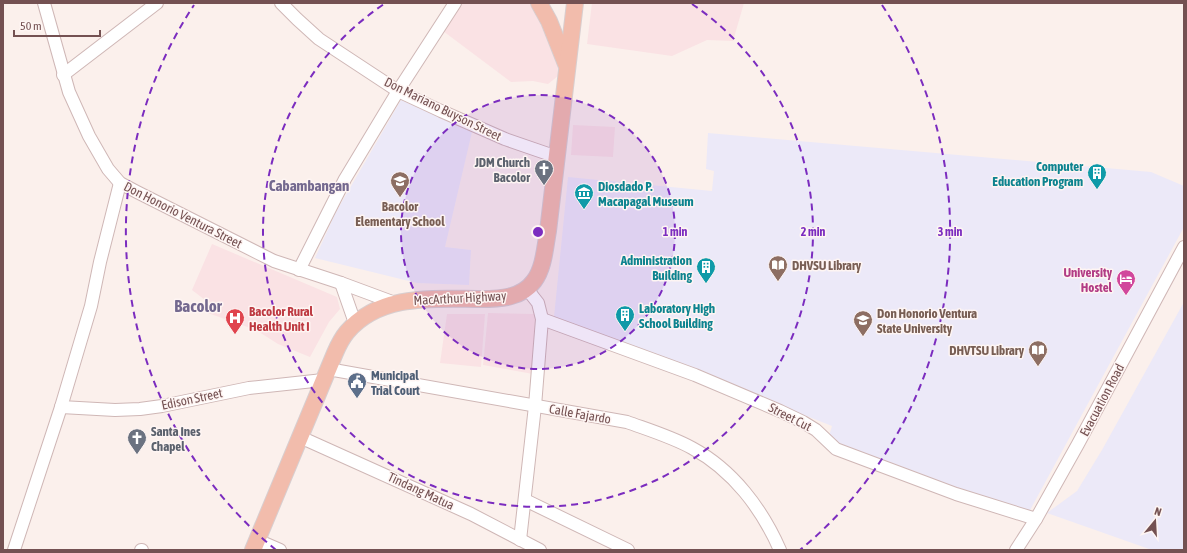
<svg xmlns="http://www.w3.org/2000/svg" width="1187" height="553" viewBox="0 0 1187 553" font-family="'Asap Condensed',sans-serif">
  <rect width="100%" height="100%" fill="#fbf0ec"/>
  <g fill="#fae2e4">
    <polygon points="457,3 533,3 563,72 548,84 533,81 511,82 439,28"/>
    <polygon points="592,3 744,3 733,41 707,40 672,56 587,44"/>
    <polygon points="573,125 615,127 613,157 571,155"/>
    <polygon points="212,244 337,297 340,309 329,322 310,357 278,344 256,330 205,312 209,303 192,290"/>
    <polygon points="488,313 535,314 533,374 483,365"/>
    <polygon points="447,314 485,314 481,367 440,363"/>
  </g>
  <g fill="#ece9f8">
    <polygon points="401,100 472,132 445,247 471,250 469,285 417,283 315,258 336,212"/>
    <polygon points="708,133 1151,172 1184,186 1184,227 1029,512 909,473 847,449 829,436 832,426 644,352 560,322 554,317 568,177 712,191 714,171 706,169"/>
    <polygon points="1184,302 1184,550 1152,550 1047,513 1077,491 1102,450"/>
  </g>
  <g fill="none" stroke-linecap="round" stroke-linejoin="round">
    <defs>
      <g id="minor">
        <polyline points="44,3 69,92 89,136 108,169 120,183 137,192 274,261 341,283 395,303"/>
        <polyline points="281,3 297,19 319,39 398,91 441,111 505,139 557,157"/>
        <polyline points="63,75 157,3"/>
        <polyline points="299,270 345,179 398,91 455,3"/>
        <polyline points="341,283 355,323"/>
        <polyline points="542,319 695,375 780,411 803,422 816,430 836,449 956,494 1036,519"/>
        <path d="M 328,369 L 627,422 C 649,430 672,437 692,448 C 733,470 762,509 780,550"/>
        <polyline points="61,407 115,410 140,409 162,406 249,388 323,380"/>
        <polyline points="300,437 471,514 540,550"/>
        <polyline points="525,500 628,550"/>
        <polyline points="257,540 280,550"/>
        <polyline points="520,540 535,406 542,319 538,303 527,289"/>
        <polyline points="14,550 61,407 91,306 100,262 120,183"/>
        <polyline points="141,550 142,550"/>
        <polyline points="1016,550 1036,519 1078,444 1184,247"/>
      </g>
      <g id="major">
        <polyline points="539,3 549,21 566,64"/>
        <path d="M 253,550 L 335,353 C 338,346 342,338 347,332 C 380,293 435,299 481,299 C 500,299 522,298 534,281 C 544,268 545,247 548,231 L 575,3"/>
      </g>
    </defs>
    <use href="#minor" stroke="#cfb7b6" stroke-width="14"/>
    <use href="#major" stroke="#d8cecf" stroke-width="18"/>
    <use href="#minor" stroke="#fff" stroke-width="12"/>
    <use href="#major" stroke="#f2bcac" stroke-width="16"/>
  </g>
  <circle cx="538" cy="232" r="137" fill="#7b2cbf" fill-opacity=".12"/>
  <g fill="none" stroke="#7b2cbf" stroke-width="2" stroke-dasharray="7 5">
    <circle cx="538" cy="232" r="137"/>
    <path d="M692 4A275 275 0 1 1 384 4"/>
    <path d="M276 550A412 412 0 0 1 194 5M882 5A412 412 0 0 1 800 550"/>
  </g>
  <defs>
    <symbol id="church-pin" viewBox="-11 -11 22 30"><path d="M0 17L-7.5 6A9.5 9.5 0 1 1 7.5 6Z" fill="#6b7280" stroke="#fef5f3"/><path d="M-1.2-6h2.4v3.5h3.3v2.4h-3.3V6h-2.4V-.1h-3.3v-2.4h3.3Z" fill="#fff"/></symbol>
    <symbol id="building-pin" viewBox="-11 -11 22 30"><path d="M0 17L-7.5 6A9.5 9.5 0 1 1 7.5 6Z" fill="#0f9aa8" stroke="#fef5f3"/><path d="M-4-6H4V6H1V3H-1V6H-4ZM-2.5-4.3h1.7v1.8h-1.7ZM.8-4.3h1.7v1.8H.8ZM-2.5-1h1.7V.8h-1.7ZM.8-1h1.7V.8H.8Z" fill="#fff"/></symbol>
    <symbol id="school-pin" viewBox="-11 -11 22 30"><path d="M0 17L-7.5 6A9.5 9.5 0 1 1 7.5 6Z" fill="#8d6e63" stroke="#fef5f3"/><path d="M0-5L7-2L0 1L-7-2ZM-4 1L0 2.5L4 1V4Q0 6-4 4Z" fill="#fff"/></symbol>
    <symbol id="museum-pin" viewBox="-11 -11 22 30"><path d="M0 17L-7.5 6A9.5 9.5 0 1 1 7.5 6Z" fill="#0f9aa8" stroke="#fef5f3"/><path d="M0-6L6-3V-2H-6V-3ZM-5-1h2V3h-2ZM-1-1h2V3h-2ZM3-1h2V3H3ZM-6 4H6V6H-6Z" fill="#fff"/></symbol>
    <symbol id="library-pin" viewBox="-11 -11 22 30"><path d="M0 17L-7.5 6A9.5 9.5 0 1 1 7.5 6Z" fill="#8d6e63" stroke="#fef5f3"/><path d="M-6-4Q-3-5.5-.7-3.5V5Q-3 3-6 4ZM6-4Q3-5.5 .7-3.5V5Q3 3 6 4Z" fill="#fff"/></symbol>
    <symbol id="hotel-pin" viewBox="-11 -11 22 30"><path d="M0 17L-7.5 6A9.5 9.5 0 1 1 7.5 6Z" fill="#d1479c" stroke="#fef5f3"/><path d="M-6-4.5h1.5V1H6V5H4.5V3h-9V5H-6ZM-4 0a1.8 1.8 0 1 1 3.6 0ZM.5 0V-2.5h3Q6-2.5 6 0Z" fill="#fff"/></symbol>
    <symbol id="hospital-pin" viewBox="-11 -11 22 30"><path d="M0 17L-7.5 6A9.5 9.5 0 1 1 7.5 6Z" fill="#e0444e" stroke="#fef5f3"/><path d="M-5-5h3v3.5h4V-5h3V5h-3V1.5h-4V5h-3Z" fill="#fff"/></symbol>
    <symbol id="university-pin" viewBox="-11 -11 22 30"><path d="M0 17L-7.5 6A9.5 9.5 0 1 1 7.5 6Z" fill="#8d6e63" stroke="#fef5f3"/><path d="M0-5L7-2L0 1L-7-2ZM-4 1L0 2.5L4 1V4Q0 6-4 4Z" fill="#fff"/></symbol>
    <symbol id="civic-pin" viewBox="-11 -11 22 30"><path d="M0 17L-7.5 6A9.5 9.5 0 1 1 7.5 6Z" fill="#5c6f8a" stroke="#fef5f3"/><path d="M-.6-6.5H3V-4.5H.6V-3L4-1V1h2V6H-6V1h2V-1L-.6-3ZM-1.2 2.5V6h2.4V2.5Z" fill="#fff"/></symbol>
  </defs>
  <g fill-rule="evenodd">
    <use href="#church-pin" x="533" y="158" width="22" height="30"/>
    <use href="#building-pin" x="1086" y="162" width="22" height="30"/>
    <use href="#school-pin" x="389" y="170" width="22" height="30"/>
    <use href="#museum-pin" x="573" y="182" width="22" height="30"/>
    <use href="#library-pin" x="767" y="254" width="22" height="30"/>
    <use href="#building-pin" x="695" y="256" width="22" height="30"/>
    <use href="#hotel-pin" x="1115" y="268" width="22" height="30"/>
    <use href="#building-pin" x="614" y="304" width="22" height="30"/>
    <use href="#hospital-pin" x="224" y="307" width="22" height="30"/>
    <use href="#university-pin" x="852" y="309" width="22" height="30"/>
    <use href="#library-pin" x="1027" y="339" width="22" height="30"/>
    <use href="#civic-pin" x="346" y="371" width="22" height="30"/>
    <use href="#church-pin" x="126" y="427" width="22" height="30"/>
  </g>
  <g text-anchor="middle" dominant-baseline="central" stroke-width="3" stroke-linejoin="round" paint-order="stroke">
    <g font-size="13" fill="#745152" stroke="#fef5f3">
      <text transform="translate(443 109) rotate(26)">Don Mariano Buyson Street</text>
      <text transform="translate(183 215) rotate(27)">Don Honorio Ventura Street</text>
      <text transform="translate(460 298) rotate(-3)">MacArthur Highway</text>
      <text transform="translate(192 399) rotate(-12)">Edison Street</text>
      <text transform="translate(1102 400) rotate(-62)">Evacuation Road</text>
      <text transform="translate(580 414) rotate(10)">Calle Fajardo</text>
      <text transform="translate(790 417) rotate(27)">Street Cut</text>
      <text transform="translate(421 491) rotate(25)">Tindang Matua</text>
    </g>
    <g font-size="13" font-weight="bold" fill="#5b616d" stroke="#fef5f3" text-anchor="end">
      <text x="530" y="162">JDM Church<tspan x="530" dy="15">Bacolor</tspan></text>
      <text x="151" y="431" text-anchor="start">Santa Ines<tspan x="151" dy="15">Chapel</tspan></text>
    </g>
    <g font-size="13" font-weight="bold" fill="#0d838f" stroke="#fef5f3" text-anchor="end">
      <text x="1083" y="166">Computer<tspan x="1083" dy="15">Education Program</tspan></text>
      <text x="598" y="186" text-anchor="start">Diosdado P.<tspan x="598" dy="15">Macapagal Museum</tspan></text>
      <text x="692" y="260">Administration<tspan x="692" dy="15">Building</tspan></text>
      <text x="639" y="308" text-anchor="start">Laboratory High<tspan x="639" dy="15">School Building</tspan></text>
    </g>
    <g font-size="13" font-weight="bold" fill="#785e54" stroke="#fef5f3" text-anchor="start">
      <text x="400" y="206" text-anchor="middle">Bacolor<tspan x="400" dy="15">Elementary School</tspan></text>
      <text x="792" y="265">DHVSU Library</text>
      <text x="877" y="313">Don Honorio Ventura<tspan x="877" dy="15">State University</tspan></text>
      <text x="1024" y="350" text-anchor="end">DHVTSU Library</text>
    </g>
    <g font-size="13" font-weight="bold" fill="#b23c85" stroke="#fef5f3" text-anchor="end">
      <text x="1112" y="272">University<tspan x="1112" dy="15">Hostel</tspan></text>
    </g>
    <g font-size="13" font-weight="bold" fill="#be3a42" stroke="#fef5f3" text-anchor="start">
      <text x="249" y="311">Bacolor Rural<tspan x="249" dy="15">Health Unit I</tspan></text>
    </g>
    <g font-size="13" font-weight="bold" fill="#4e5e75" stroke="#fef5f3" text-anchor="start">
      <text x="371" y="375">Municipal<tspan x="371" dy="15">Trial Court</tspan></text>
    </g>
    <g font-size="15" font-weight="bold" fill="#74698f" stroke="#fef5f3">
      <text x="309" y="185">Cabambangan</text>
    </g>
    <g font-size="17" font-weight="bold" fill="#74698f" stroke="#fef5f3">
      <text x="198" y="306">Bacolor</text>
    </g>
  </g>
  <circle cx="538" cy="232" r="6" fill="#7b2cbf" stroke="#fef5f3" stroke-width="2"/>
  <g font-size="12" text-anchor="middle" font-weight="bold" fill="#7b2cbf" stroke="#fef5f3" stroke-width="3" stroke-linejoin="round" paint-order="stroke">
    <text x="675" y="236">1 min</text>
    <text x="813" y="236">2 min</text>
    <text x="950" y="236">3 min</text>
  </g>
  <rect width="1187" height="553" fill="none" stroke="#745152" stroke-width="8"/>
  <g transform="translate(1155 521) rotate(18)" stroke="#fef5f3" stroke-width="3" paint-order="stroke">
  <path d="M0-3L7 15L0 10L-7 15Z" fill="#745152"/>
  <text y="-6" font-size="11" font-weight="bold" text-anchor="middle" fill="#745152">N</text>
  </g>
  <path d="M14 30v6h86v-6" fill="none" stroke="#745152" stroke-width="2"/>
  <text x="20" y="30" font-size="12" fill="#745152" stroke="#fef5f3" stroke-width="3" paint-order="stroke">50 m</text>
</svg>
